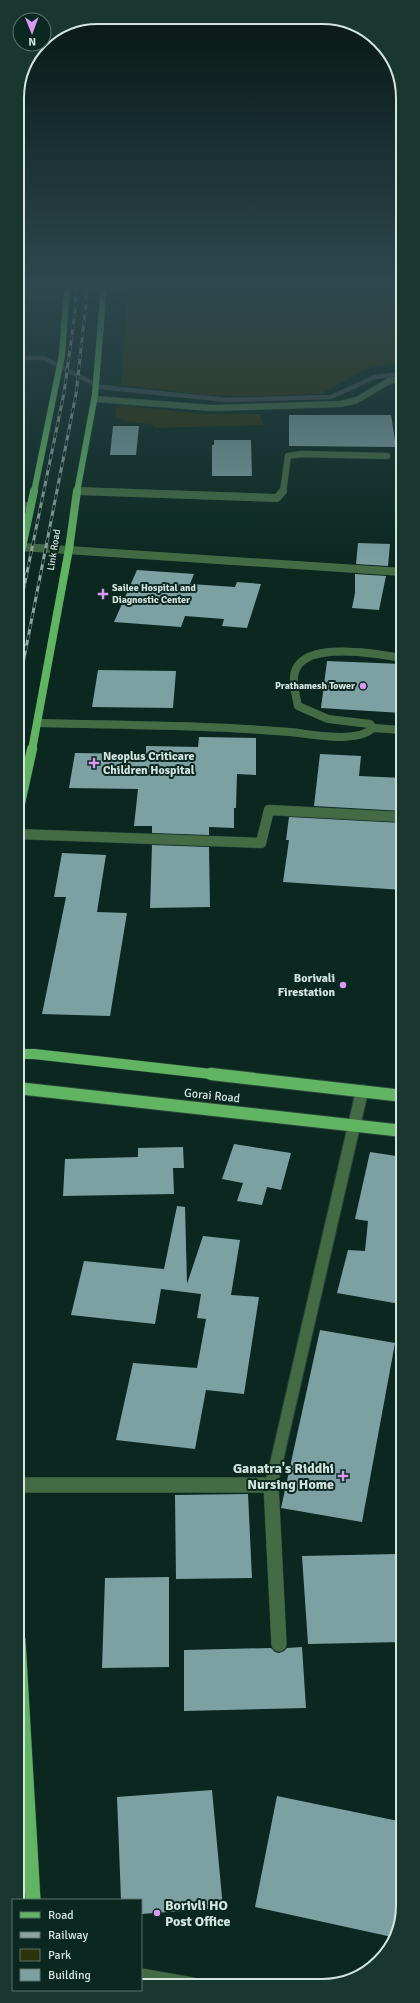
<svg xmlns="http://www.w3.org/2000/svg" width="420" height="2003" viewBox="0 0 420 2003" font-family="Signika,sans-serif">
  <rect width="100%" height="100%" fill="#0a2820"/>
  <g fill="#2e320b">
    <polygon points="17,286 62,286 60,298 17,299"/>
    <polygon points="128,286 402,286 402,362 374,367 362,371 321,394 258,396 205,395 121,385"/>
    <polygon points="121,405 200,414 260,414 263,425 155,428 150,424 128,422 116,416 117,409"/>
  </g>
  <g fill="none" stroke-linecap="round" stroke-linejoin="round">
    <polyline stroke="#414b4d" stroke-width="4.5" points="17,358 44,358 100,387 227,400 331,397 375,377 402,374"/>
  </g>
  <g fill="#7da1a3">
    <polygon points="289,415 391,415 396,447 289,446"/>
    <polygon points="113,426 139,426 136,455 110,455"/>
    <polygon points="214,440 251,440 252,476 212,476 212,445 214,445"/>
    <polygon points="358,543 390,544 388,566 356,564"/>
    <polygon points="137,570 194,574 190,584 235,587 237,582 261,584 247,628 222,626 224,619 185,616 181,627 114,622"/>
    <polygon points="355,574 386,576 379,610 352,608 355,593"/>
    <polygon points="327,661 402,664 402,713 321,708"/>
    <polygon points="98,670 176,671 173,708 92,707"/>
    <polygon points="199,737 256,738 256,775 237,774 236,808 234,808 234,828 209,827 209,835 152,833 152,826 134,826 138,789 69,788 75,753 146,754 146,746 198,747"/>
    <polygon points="320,754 361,756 359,776 403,778 403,811 314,806"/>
    <polygon points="289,817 403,823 403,890 283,882 289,840 286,840"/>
    <polygon points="152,845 209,847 210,907 150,908"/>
    <polygon points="62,853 106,855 97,912 127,913 110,1016 42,1014 66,897 54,897"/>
    <polygon points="234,1144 291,1153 281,1190 267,1187 262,1205 237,1201 243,1183 222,1179"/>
    <polygon points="183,1147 184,1168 173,1168 174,1194 63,1196 65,1159 138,1157 138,1148"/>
    <polygon points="370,1152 403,1157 403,1290 400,1304 337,1293 348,1250 365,1251 368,1221 355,1219"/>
    <polygon points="177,1206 185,1207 187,1284 203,1236 240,1240 231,1295 259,1297 244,1394 206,1390 195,1449 116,1440 133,1363 197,1368 206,1319 197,1318 201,1294 161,1289 155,1324 71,1315 84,1261 164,1269"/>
    <polygon points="320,1330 395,1343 362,1522 281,1508"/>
    <polygon points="248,1494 252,1578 176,1579 175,1495"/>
    <polygon points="397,1554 403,1603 403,1642 308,1644 302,1556"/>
    <polygon points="169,1577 169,1667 102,1668 105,1578"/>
    <polygon points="302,1647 306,1708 184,1711 184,1650 271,1648 275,1652 279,1653 284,1651 287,1648"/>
    <polygon points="212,1790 223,1908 141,1914 141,1900 121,1900 117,1797"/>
    <polygon points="277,1796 403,1822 403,1910 392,1937 255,1907"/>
  </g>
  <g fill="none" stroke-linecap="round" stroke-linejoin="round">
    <defs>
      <g id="minor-far4">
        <polyline points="95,399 212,408 341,404 357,400 389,381 402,378"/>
        <polyline points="399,410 402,410"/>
        <polyline points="77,491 93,492"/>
        <polyline points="283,492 288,456 301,454 387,456"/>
      </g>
      <g id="minor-far3">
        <polyline points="77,491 277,498 283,491"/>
        <polyline points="17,506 31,506"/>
        <polyline points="22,547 402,572"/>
        <path d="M 38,723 C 122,725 207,725 290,732 C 311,734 357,744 373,728 L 403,730"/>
        <path d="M 373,728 L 370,724 L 328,719 L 298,706 C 296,695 291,680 296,669 C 308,641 378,654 402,658"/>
      </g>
      <polyline id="minor-far2" points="17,834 261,843 269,810 403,817"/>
      <g id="minor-far1">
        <polyline points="18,1485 271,1485"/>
        <polyline points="271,1486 362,1091"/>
      </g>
      <g id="minor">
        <polyline points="18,1485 271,1485"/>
        <polyline points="271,1485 279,1644"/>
        <polyline points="141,1976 192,1985"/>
      </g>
      <g id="major-far4">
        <polyline points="34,492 62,355 67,286"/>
        <polyline points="77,492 95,395 104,286"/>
      </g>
      <g id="major-far3">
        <polyline points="17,571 34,491"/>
        <polyline points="32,750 69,549 77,491"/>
      </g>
      <g id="major-far2">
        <polyline points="17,817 32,749"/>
        <polyline points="17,1054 34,1054 220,1075"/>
      </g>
      <g id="major-far1">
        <polyline points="211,1074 403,1096"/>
        <polyline points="17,1088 403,1131"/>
      </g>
      <polyline id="major" points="18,1640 33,1900"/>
    </defs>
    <use href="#minor-far4" stroke="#2a463e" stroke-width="7"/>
    <use href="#minor-far3" stroke="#2a463e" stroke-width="8"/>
    <use href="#minor-far2" stroke="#2a463e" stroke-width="11"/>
    <use href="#minor-far1" stroke="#2a463e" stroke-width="14"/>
    <use href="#minor" stroke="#2a463e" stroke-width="16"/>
    <use href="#major-far4" stroke="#2a463e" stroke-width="7"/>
    <use href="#major-far3" stroke="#2a463e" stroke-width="8"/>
    <use href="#major-far2" stroke="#2a463e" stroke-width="11"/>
    <use href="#major-far1" stroke="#2a463e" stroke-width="14"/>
    <use href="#major" stroke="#2a463e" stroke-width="16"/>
    <use href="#minor-far4" stroke="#446b43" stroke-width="6"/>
    <use href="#minor-far3" stroke="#446b43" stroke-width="8"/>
    <use href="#minor-far2" stroke="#446b43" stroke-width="10"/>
    <use href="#minor-far1" stroke="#446b43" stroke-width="12"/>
    <use href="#minor" stroke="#446b43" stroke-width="15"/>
    <use href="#major-far4" stroke="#61b461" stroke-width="6"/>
    <use href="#major-far3" stroke="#61b461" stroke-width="8"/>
    <use href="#major-far2" stroke="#61b461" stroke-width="10"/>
    <use href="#major-far1" stroke="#61b461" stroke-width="12"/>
    <use href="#major" stroke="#61b461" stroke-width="15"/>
    <defs>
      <g id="rail">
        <polyline points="17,621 64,393 76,305 75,286"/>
        <polyline points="17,694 76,394 86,304 86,286"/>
      </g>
    </defs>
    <use href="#rail" stroke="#8fa49d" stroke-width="3"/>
    <use href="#rail" stroke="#0a2820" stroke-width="2" stroke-dasharray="5.5" stroke-linecap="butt"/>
  </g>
  <linearGradient id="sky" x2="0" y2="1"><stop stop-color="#061612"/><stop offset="0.5" stop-color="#2d484e"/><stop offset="1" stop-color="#2d484e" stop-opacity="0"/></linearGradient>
  <rect width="420" height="567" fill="url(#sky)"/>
  <g fill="#dc99f4" stroke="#0a2820" stroke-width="1.5">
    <path d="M101 588h4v4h4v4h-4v4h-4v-4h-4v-4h4z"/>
    <circle cx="363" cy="686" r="4"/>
    <path d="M92 757h4v4h4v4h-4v4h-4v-4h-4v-4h4z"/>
    <circle cx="343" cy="985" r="4"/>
    <path d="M341 1470h4v4h4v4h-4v4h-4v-4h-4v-4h4z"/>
    <circle cx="157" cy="1913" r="4"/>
  </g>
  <g text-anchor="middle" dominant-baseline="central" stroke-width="4" stroke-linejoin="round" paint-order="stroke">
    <g font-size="10" fill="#d4e4de" stroke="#0a2820">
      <text transform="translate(54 550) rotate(-81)">Link Road</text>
    </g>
    <g font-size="10" font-weight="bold" fill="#d4e4de" stroke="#0a2820" text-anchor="start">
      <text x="112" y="588">Sailee Hospital and<tspan x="112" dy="12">Diagnostic Center</tspan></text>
      <text x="355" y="686" text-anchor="end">Prathamesh Tower</text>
    </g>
    <g font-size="12" font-weight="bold" fill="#d4e4de" stroke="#0a2820" text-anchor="start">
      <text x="103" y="756">Neoplus Criticare<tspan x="103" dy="14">Children Hospital</tspan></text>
      <text x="335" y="978" text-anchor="end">Borivali<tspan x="335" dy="14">Firestation</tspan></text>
    </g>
    <g font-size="12" fill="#d4e4de" stroke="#0a2820">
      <text transform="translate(212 1096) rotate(6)">Gorai Road</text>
    </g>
    <g font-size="14" font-weight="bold" fill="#d4e4de" stroke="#0a2820" text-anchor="end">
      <text x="334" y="1468">Ganatra's Riddhi<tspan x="334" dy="16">Nursing Home</tspan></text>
      <text x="165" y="1905" text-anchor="start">Borivli HO<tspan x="165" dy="16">Post Office</tspan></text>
    </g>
  </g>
  <path d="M0 0H420V2003H0ZM98 24H322A74 74 0 0 1 396 98V1905A74 74 0 0 1 322 1979H98A74 74 0 0 1 24 1905V98A74 74 0 0 1 98 24Z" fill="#1a372f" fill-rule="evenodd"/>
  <path fill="none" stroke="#d4e4de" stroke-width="2" d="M98 24H322A74 74 0 0 1 396 98V1905A74 74 0 0 1 322 1979H98A74 74 0 0 1 24 1905V98A74 74 0 0 1 98 24Z"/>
  <rect x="12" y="1899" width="130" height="92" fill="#0a2820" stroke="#5b736c"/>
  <rect x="20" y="1912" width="20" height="6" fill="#61b461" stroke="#5b736c"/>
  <text x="48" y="1919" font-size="12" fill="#d4e4de">Road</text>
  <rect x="20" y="1932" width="20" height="6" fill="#8fa49d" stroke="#5b736c"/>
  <text x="48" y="1939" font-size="12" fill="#d4e4de">Railway</text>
  <rect x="20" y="1949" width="20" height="12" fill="#2e320b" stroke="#5b736c"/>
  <text x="48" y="1959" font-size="12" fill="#d4e4de">Park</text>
  <rect x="20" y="1969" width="20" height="12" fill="#7da1a3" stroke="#5b736c"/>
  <text x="48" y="1979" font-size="12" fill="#d4e4de">Building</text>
  <g transform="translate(32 32) rotate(179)"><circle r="19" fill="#0a2820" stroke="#5b736c"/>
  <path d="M0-3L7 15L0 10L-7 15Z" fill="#dc99f4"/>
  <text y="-6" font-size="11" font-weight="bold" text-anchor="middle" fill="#d4e4de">N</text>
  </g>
</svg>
